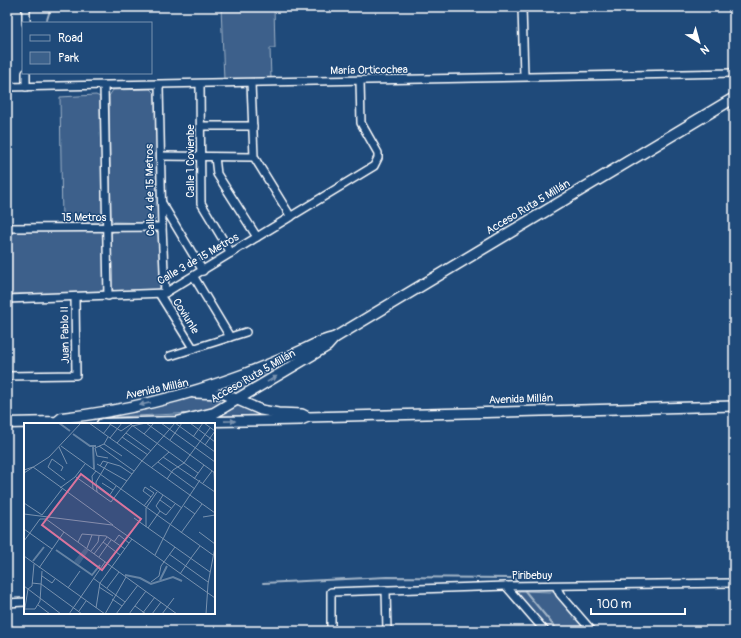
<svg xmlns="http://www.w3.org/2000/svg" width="741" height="638" viewBox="0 0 741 638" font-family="Pangolin,sans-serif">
  <rect width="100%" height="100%" fill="#1f4a7a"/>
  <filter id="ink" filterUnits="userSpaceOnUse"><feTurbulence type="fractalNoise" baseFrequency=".025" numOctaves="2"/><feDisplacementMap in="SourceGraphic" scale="8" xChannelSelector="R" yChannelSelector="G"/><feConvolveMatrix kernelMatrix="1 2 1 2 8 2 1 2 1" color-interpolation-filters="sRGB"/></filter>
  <g filter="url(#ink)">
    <g fill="#3c618b" stroke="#9eb0c5">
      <polygon points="221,7 274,7 275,48 270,48 271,79 224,80"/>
      <polygon points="150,89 155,94 159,216 152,223 113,222 111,219 109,96 113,90"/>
      <polygon points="96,95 100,97 103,218 97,223 62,223 60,97"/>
      <polygon points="101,230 105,235 106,287 99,293 7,294 7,232"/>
      <polygon points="117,230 155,230 159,235 160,287 158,290 117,293 111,288 111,233"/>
      <polygon points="321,345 237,396 206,390"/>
      <polygon points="204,395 232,399 213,409 196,413 96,418"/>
      <polygon points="239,402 270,415 222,416 221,413"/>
      <polygon points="520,591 553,592 587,631 548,631 518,595 518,592"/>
    </g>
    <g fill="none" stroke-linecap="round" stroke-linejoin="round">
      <g stroke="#a3b5c8" stroke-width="2">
        <polyline points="46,23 51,7"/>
        <polyline points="263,583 387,577 514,578 517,582"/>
        <polyline points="525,591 558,631"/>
      </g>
      <defs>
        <g id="minor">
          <polyline points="26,7 26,23"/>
          <polyline points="522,7 524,76"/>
          <polyline points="26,73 26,87"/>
          <polyline points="251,83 254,157 291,217"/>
          <polyline points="200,84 201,203 231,253"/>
          <polyline points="104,86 108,296"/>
          <polyline points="159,86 162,227 165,293"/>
          <polyline points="7,87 734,73"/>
          <polyline points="201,126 253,126"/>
          <polyline points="161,156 254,157"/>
          <polyline points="215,157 217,174 257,237"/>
          <polyline points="162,203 203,271"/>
          <polyline points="7,228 162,227"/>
          <polyline points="194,277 230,337"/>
          <polyline points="160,295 193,348"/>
          <polyline points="7,299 165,293 374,166 378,158 378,153 361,123 360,81"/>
          <polyline points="170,356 246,332"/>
          <polyline points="7,376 76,375 75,297"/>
          <polyline points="506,586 545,631"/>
          <polyline points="556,586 560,594 592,631"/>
          <polyline points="386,590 387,631"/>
          <polyline points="7,603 25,602"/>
          <polyline points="331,631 331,592 506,586 734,583"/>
        </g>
        <g id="tertiary">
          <polyline points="194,393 224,394 261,410 278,413 302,414 308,417 734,406"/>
          <polyline points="186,422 301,420 308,417"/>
        </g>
        <g id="secondary">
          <path d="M 7,423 L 57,422 L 62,418 C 125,411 186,396 245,374 C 260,368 275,362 290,356 C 305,350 318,341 334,338"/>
          <polyline points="102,424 177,422 214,413 327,346 334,338 734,98"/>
        </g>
      </defs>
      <use href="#minor" stroke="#fff" stroke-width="10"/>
      <use href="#tertiary" stroke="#fff" stroke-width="12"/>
      <use href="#secondary" stroke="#fff" stroke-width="13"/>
      <use href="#minor" stroke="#1f4a7a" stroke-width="7"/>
      <use href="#tertiary" stroke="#1f4a7a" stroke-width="9"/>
      <use href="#secondary" stroke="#1f4a7a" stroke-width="10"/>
    </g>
    <defs><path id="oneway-solid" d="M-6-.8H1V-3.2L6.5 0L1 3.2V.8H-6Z"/></defs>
    <g fill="#7992af">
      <use href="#oneway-solid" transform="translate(272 379) rotate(-31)"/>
      <use href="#oneway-solid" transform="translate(145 404) rotate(167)"/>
      <use href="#oneway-solid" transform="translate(230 421) rotate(-1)"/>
    </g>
  </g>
  <g text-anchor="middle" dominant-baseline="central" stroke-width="3" stroke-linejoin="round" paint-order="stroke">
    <g font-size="11" fill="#fff" stroke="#1f4a7a">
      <text transform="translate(369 70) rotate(-1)">María Orticochea</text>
      <text transform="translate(190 161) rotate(-90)">Calle 1 Covienbe</text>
      <text transform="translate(150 190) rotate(-91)">Calle 4 de 15 Metros</text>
      <text transform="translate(528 207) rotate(-31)">Acceso Ruta 5 Millán</text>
      <text x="84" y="217">15 Metros</text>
      <text transform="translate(198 259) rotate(-30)">Calle 3 de 15 Metros</text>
      <text transform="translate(186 316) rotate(58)">Coviunle</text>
      <text transform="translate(65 335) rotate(-91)">Juan Pablo II</text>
      <text transform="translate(253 376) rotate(-30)">Acceso Ruta 5 Millán</text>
      <text transform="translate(157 389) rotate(-12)">Avenida Millán</text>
      <text transform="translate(521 399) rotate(-2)">Avenida Millán</text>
      <text x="532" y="575">Piribebuy</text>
    </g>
  </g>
  <g transform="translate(24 423)">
    <rect width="191" height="191" fill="#1f4a7a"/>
    <path d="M 61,125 L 65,127 L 55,142 L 50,138 Z" fill="#3c618b"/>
    <path fill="none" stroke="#6583a4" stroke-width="2" d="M 35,0 L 46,8M 49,11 L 66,23 L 72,23M 69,23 L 70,46M 32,127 L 68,152 L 76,142M 9,138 L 20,124M 101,152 L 116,155 L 127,161 L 149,154 L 158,158M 136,157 L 143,143M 0,167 L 0,180"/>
    <path fill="none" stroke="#7992af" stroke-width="1" d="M 65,0 L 191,90M 84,0 L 97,8 L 109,0M 105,0 L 174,50M 122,0 L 191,50M 137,0 L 191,39M 151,0 L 191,29M 166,0 L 191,19M 180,0 L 191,8M 102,10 L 127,28M 79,11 L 87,1M 120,11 L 130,0M 84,14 L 80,21 L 71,25 L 73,33 L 84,35M 98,14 L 124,32M 169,14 L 179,0M 86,15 L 98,0M 146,17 L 158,0M 93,20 L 108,3 L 122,0M 80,21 L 98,33M 181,22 L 191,8M 37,23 L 189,132M 75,23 L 110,48M 35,24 L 43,41M 139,34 L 191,69M 28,36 L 24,44 L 41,57M 28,36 L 39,44 L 37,48M 134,39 L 171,66M 73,41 L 103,58M 76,43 L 79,38 L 96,43 L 108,51M 127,45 L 145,29M 0,47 L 9,44 L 89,102M 190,49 L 191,68M 0,50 L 25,34 L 57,0M 52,54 L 87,79 L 117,39 L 151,0M 143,56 L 149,47 L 160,40 L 186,5M 170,56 L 180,42M 78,60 L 89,67M 179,60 L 188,48M 73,62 L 86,72M 126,63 L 158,85M 36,65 L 51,54 L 61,41M 69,66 L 68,53 L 72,48M 73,69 L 72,59 L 84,39M 139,72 L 132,83 L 136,88 L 142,92 L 151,81M 85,73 L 92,63M 136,77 L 147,85M 0,80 L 18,92 L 38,66M 120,83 L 130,70 L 121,64 L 119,68 L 127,74M 160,83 L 171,91M 0,91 L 88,102 L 191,175M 179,94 L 191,92M 110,95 L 186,149M 122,104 L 122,85 L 133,69M 124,105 L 136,88M 0,106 L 28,126M 175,109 L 191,121M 157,110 L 178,81M 0,118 L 16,96 L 22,96 L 153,191M 54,119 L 58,111 L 82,113 L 101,126M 79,119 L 96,132M 90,119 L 95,112 L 105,120M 63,125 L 68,112M 67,128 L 74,119 L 75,113M 70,131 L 83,114M 145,131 L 184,159M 131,132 L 146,102 L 176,57M 0,133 L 81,191M 75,134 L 87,117M 167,135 L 176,123M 15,145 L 40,109M 156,151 L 167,135M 18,153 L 28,160 L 31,156M 69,155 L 101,179M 127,159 L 135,153 L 137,143 L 151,124M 8,160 L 17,161 L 58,191M 0,163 L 37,191M 75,164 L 89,173M 44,165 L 56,148M 83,165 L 95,149M 88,176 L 98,183M 14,182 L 26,191M 111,183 L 122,191M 72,185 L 76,160 L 108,116M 1,186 L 11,186 L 16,178 L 18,148M 55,188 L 62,178M 0,191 L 4,166 L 8,163 L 10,141M 45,191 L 81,139M 81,191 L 102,154M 92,191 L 114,162M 105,191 L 122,168M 118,191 L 131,174M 128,191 L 137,179M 138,191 L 150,175M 182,191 L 184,161 L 191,124"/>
    <path fill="#da749d" fill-opacity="0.15" stroke="#da749d" stroke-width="2" d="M 57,51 L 117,96 L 78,147 L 18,102 Z"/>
    <rect width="191" height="191" fill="none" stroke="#fff" stroke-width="2"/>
  </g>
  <rect width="741" height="638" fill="none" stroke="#1f4a7a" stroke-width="24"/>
  <rect x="12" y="12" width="717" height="614" fill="none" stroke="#fff" stroke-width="1.5" filter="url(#ink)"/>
  <rect x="22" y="22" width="130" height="52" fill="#1f4a7a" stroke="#7992af"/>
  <rect x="30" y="35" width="20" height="6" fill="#1f4a7a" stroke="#7992af"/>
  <text x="58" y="42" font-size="12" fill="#ffffff">Road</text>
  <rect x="30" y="52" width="20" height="12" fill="#3c618b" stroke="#7992af"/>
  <text x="58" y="62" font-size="12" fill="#ffffff">Park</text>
  <g transform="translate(699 42) rotate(143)" stroke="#1f4a7a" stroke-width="3" paint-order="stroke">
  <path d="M0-3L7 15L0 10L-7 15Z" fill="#ffffff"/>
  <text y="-6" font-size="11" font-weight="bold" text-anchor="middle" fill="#ffffff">N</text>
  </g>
  <path d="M591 608v6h94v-6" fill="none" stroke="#ffffff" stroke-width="2"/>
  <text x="597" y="608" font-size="12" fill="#ffffff" stroke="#1f4a7a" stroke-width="3" paint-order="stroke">100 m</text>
</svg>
